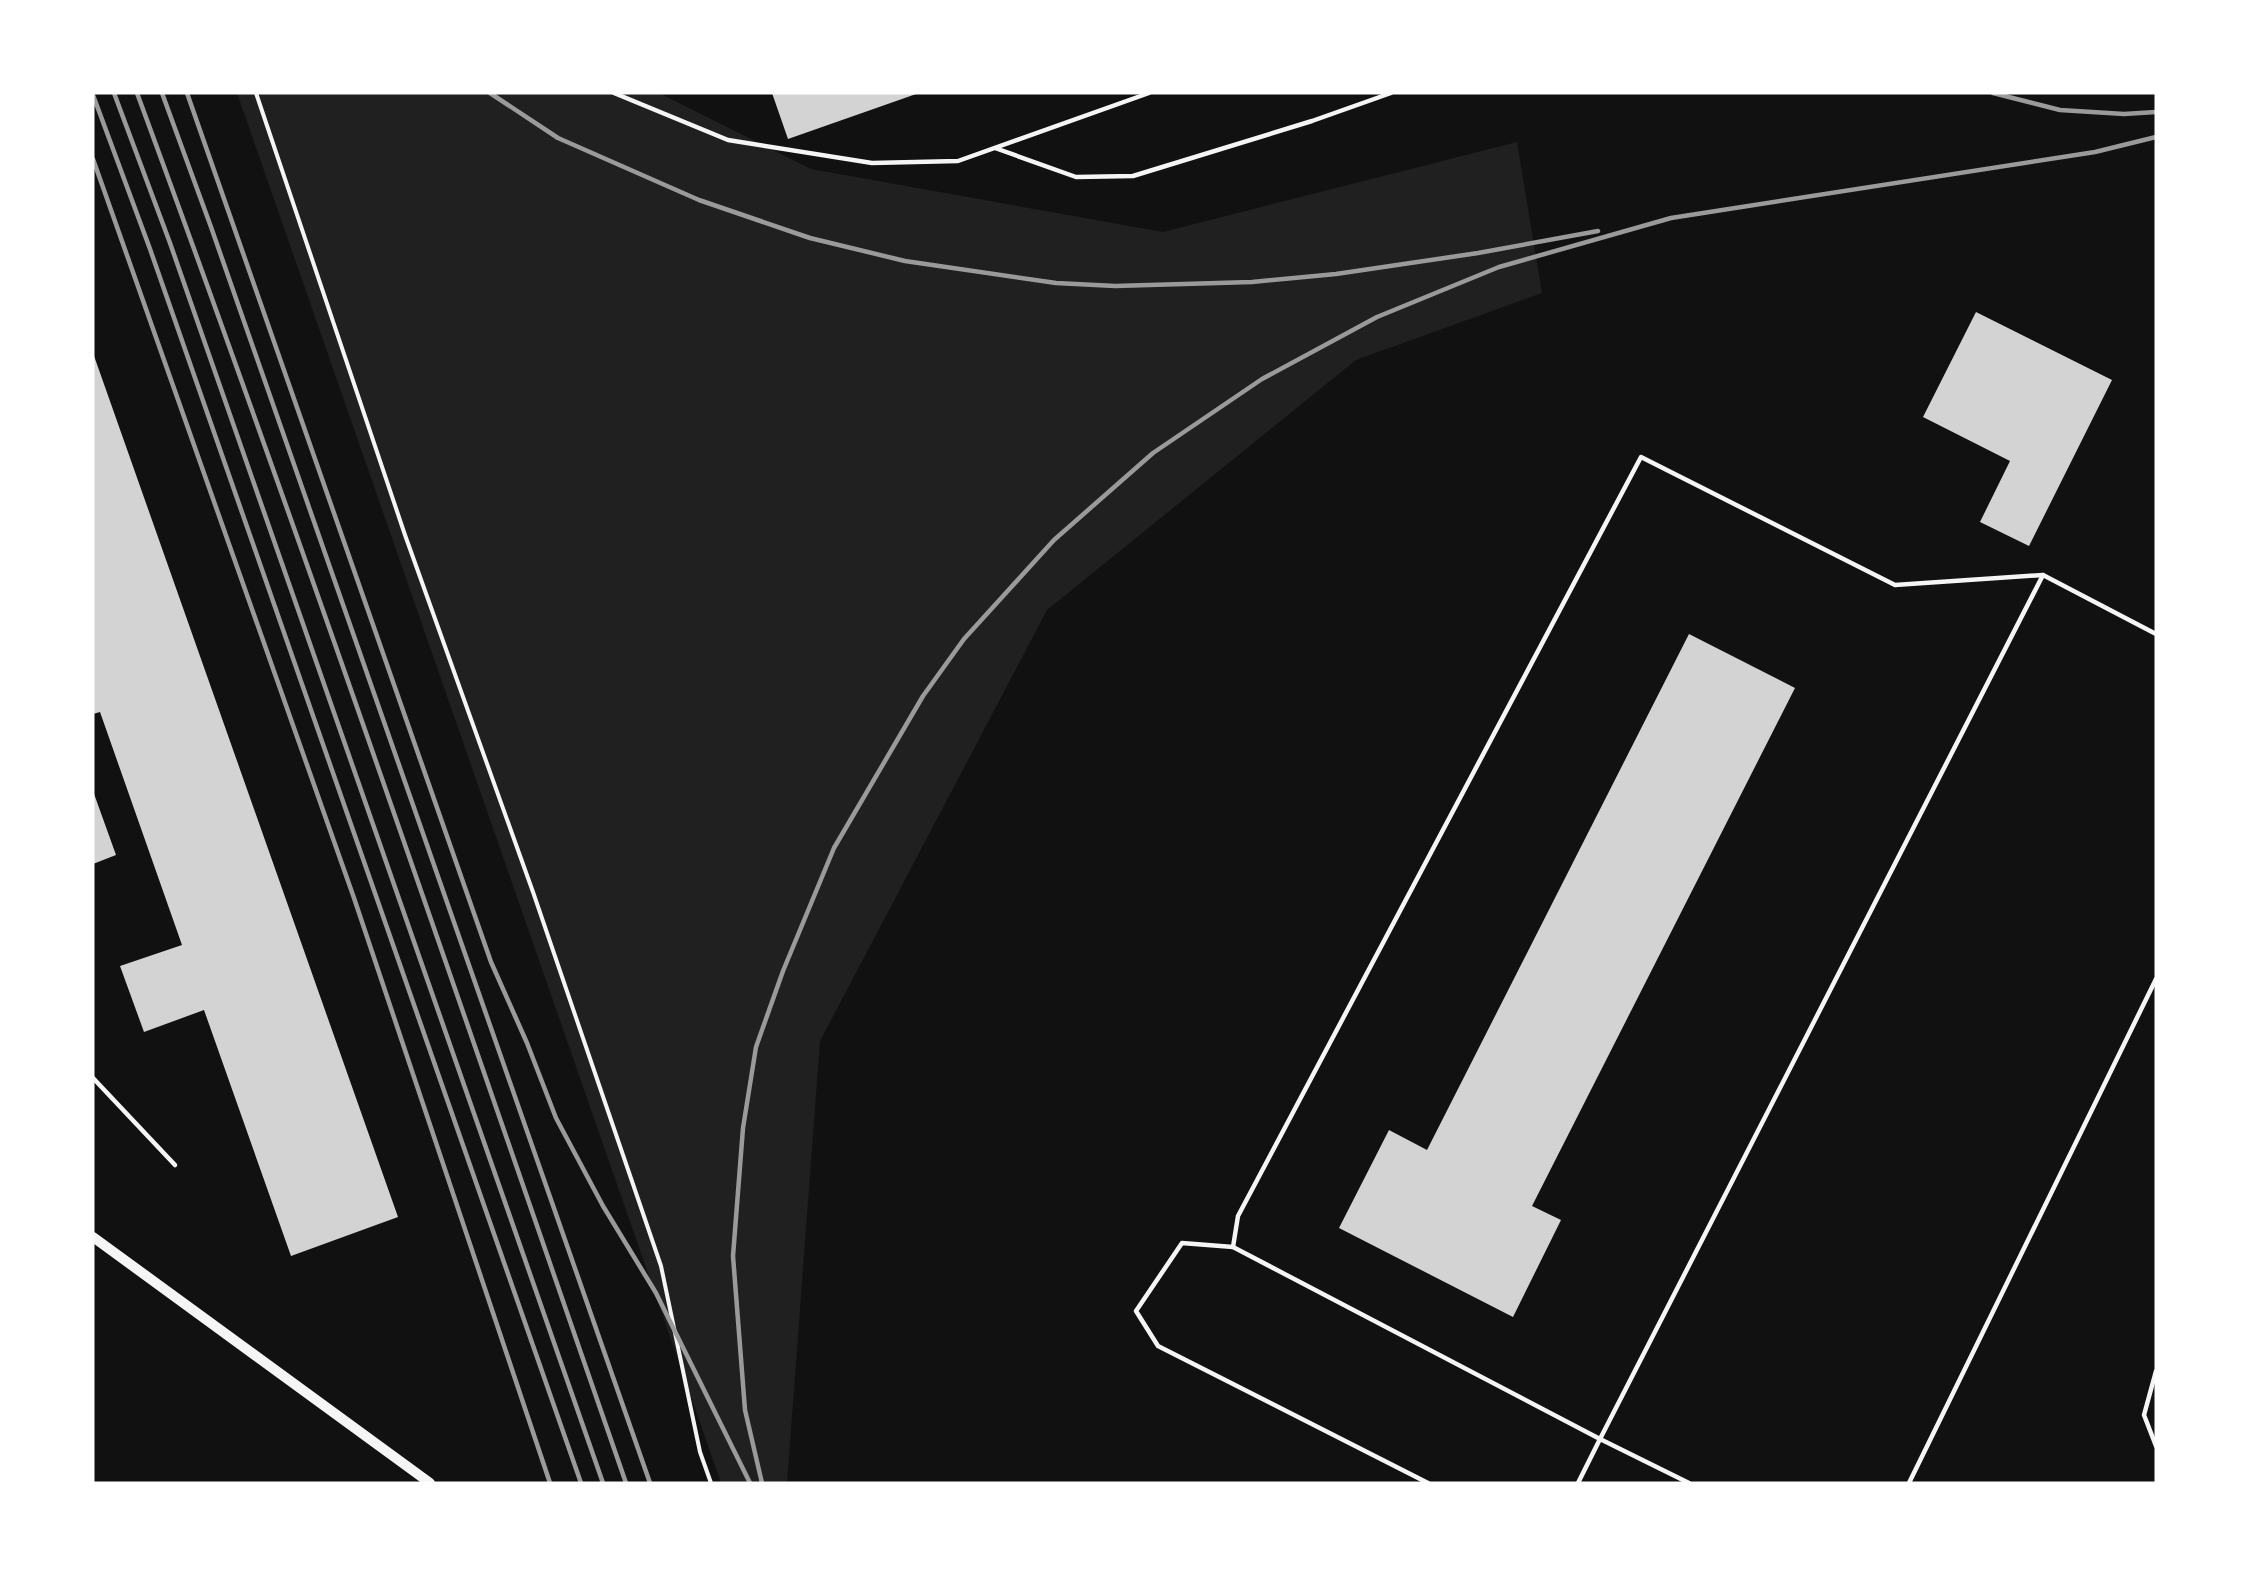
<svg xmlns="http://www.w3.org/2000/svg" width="2249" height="1576" viewBox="0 0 2249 1576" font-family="'Titillium Web',sans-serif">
  <rect width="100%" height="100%" fill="#111"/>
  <polygon fill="#202020" points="237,93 659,93 811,169 1163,232 1517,142 1542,293 1356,360 1047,610 820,1041 787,1483 721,1483"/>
  <g fill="#d3d3d3">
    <polygon points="772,93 919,93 788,139"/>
    <polygon points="1976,312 2112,380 2029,546 1980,522 2010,461 1923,417"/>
    <polygon points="93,353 398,1217 291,1256 204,1010 144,1032 120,966 182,945 100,712 93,714"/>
    <polygon points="1689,634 1795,688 1532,1206 1561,1220 1513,1317 1339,1228 1389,1130 1427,1150"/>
    <polygon points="93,791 116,855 93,864"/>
  </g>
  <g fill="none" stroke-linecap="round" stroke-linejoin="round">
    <polyline stroke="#f5f5f5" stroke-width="4" points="256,93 405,535 533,892 661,1266 700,1452 711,1483"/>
    <g stroke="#f5f5f5" stroke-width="4.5">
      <polyline points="614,93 728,140 872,163 958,161 1149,93"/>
      <polyline points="995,148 1076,177 1133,176 1312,121 1391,93"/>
      <polyline points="93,1078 175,1165"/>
      <polyline points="1233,1247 1238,1216 1641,457 1895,585 2043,575 2156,634"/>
      <polyline points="2156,1371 2144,1415 2156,1446"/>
      <polyline points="1428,1483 1158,1346 1136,1311 1182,1243 1233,1247 1600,1439 1578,1483"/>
      <polyline points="1689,1483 1600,1439 2043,575"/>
      <polyline points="1909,1483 2156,979"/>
    </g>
    <polyline stroke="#f5f5f5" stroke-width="10" points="93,1237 430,1483"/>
    <g stroke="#9a9a9a" stroke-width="4.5">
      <polyline points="114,93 170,243 603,1483"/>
      <path d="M 137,93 C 307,554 465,1019 626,1483"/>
      <polyline points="162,93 211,227 650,1483"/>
      <polyline points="187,93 491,962 527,1043 556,1118 603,1206 656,1293 750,1483"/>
      <polyline points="490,93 558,138 699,200 810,238 905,261 1056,283 1115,286 1252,282 1336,274 1478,253 1598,231"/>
      <polyline points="1993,93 2060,110 2124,114 2156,112"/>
      <polyline points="93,95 150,249 581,1483"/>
      <polyline points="93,159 354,898 550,1483"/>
      <polyline points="762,1483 745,1410 733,1256 743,1128 756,1047 783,971 834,848 923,696 964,639 1054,540 1153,453 1262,379 1377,317 1499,267 1671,218 2095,152 2156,137"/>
    </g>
  </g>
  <rect width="2249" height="1576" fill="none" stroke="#ffffff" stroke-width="189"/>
</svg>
